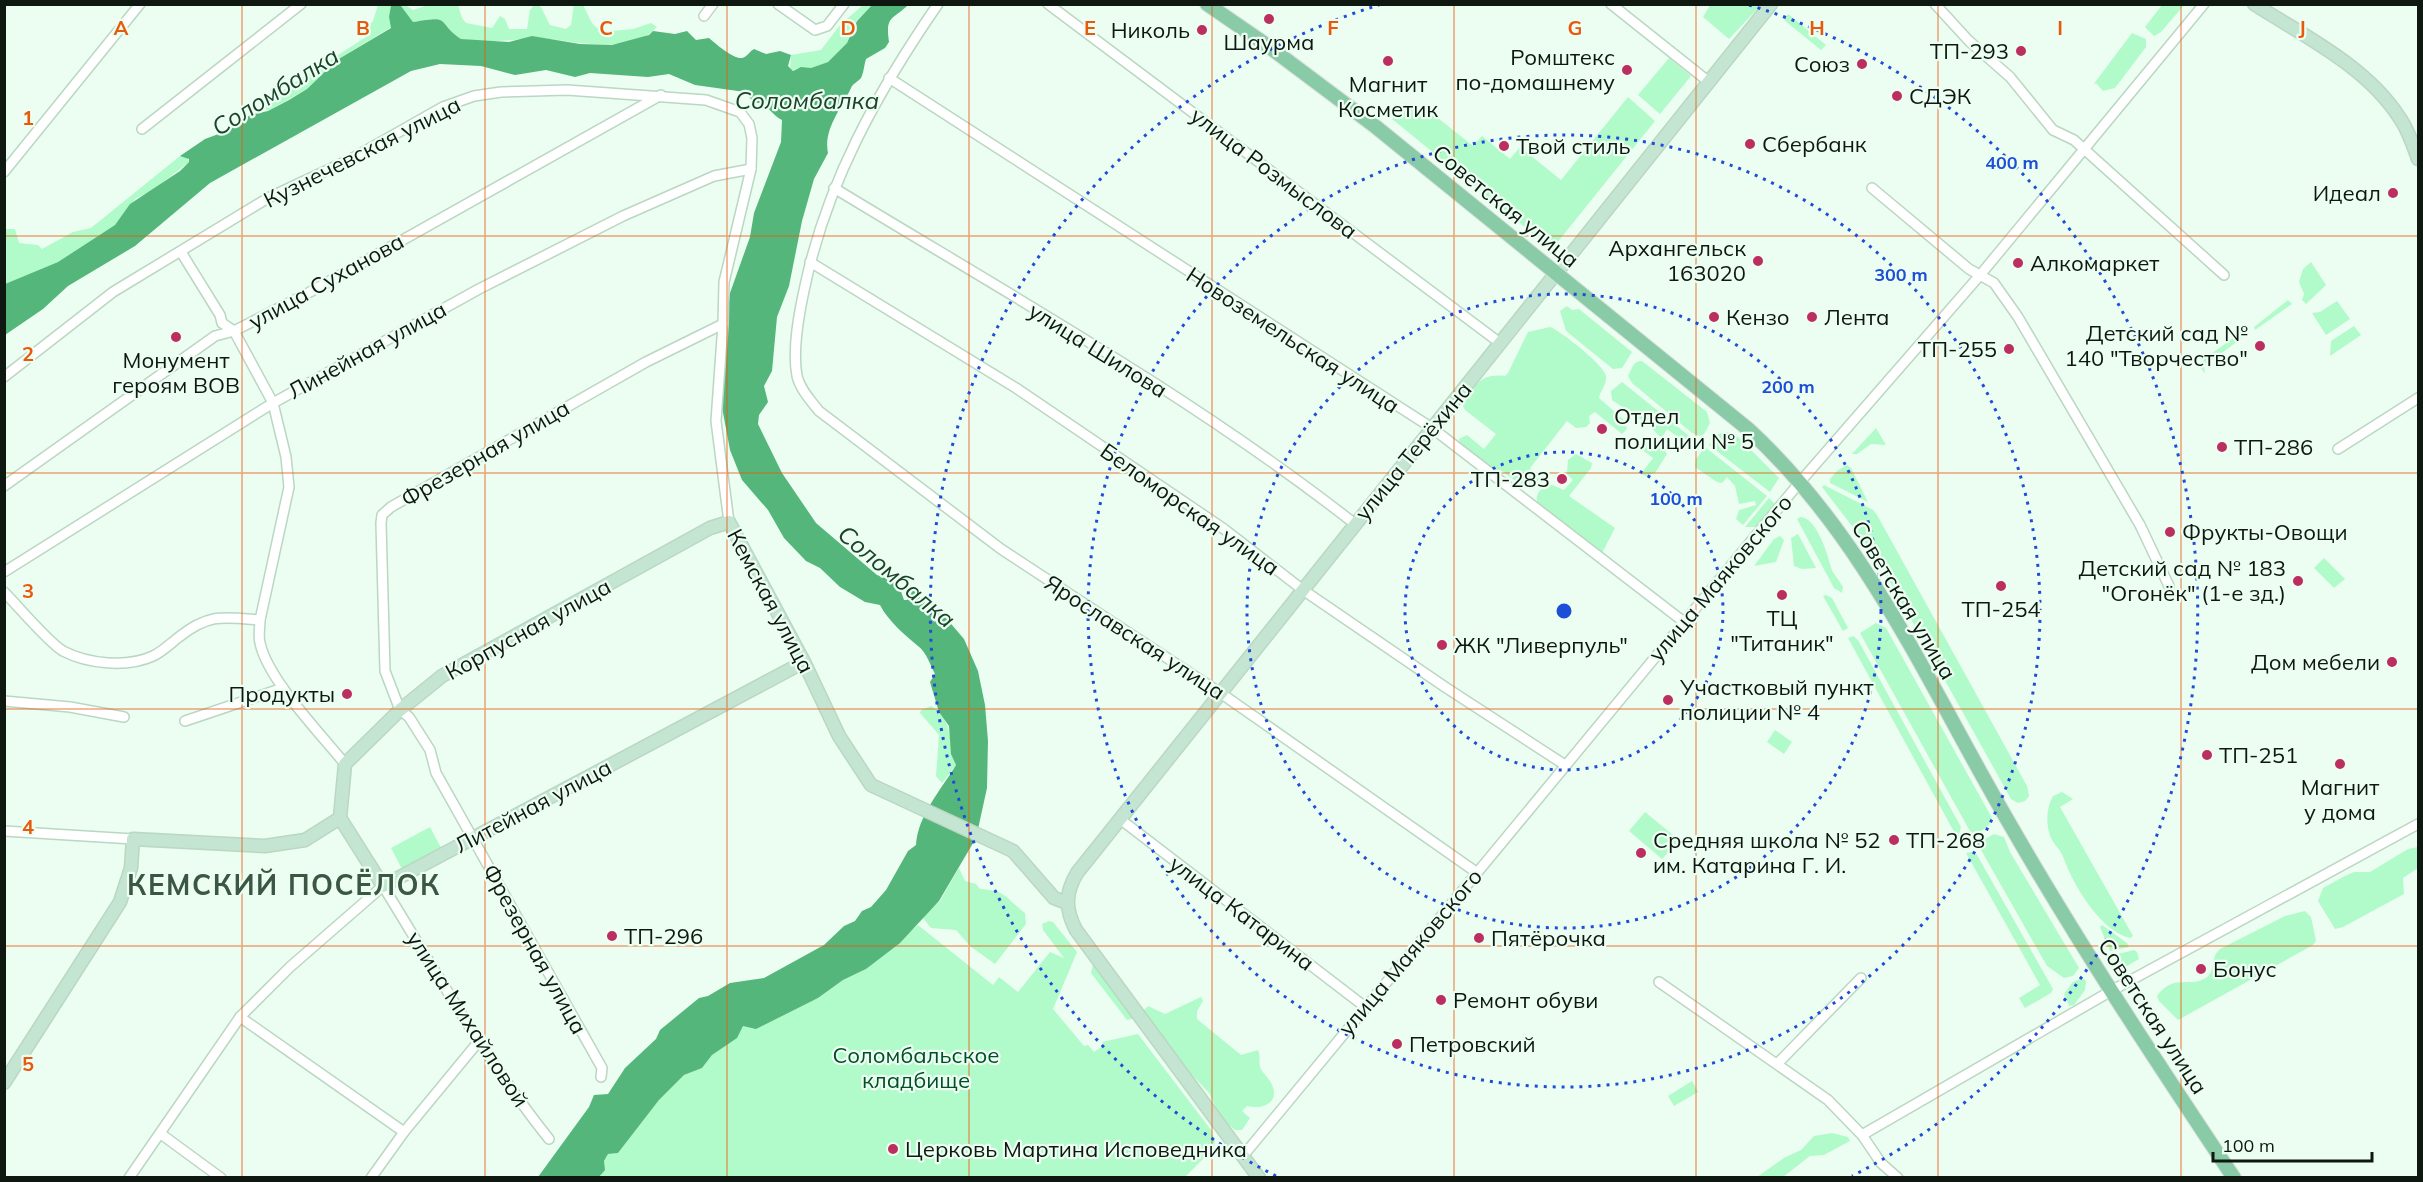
<svg xmlns="http://www.w3.org/2000/svg" width="2423" height="1182" viewBox="0 0 2423 1182" font-family="Mulish,sans-serif">
  <rect width="100%" height="100%" fill="#ecfef1"/>
  <g fill="#b1fac9">
    <path d="M 535,4 L 541,7 L 550,25 L 566,29 L 571,25 L 574,4 L 583,5 L 592,23 L 601,32 L 633,29 L 651,23 L 657,27 C 631,55 582,42 549,39 C 520,37 492,45 461,39 C 435,21 453,15 413,22 L 401,6 L 389,17 L 391,27 L 337,60 L 307,89 L 268,111 L 263,107 L 265,102 L 366,37 L 365,29 L 373,21 L 378,5 L 405,5 L 413,10 L 428,5 L 458,5 L 462,18 L 466,23 L 492,28 L 500,16 L 505,19 L 509,29 L 527,29 L 530,10 Z"/>
    <polygon points="863,5 872,5 857,20 847,43 828,62 811,68 798,68 790,71 791,55 821,50 840,25"/>
    <polygon points="1710,5 1710,4 1761,5 1729,39 1703,17"/>
    <polygon points="2162,5 2184,5 2161,32 2154,36 2145,27"/>
    <polygon points="1788,14 1826,45 1821,50 1784,20"/>
    <polygon points="2132,33 2146,39 2146,47 2115,88 2103,91 2096,83 2093,85"/>
    <polygon points="1669,58 1691,76 1660,114 1638,95"/>
    <polygon points="1628,97 1655,121 1552,249 1392,119 1405,103 1422,117 1428,110 1473,146 1482,136 1510,159 1520,147 1561,180"/>
    <polygon points="180,156 187,156 189,162 150,192 136,198 115,225 58,262 5,284 5,229 15,229 19,243 38,245 42,249 73,232 91,228"/>
    <polygon points="2311,262 2326,285 2306,304 2302,300 2304,294 2299,282 2303,269"/>
    <polygon points="2288,300 2292,304 2255,330 2254,327"/>
    <polygon points="2337,301 2350,319 2326,335 2312,313 2320,312"/>
    <polygon points="1567,306 1572,310 1579,309 1632,352 1622,368 1613,369 1566,331 1560,311"/>
    <polygon points="2354,326 2361,335 2330,356 2331,341"/>
    <path d="M 1550,327 C 1561,331 1605,366 1606,376 C 1607,385 1600,391 1599,398 L 1624,420 L 1627,429 L 1622,434 L 1595,412 L 1589,416 L 1590,423 L 1586,427 L 1576,428 L 1567,421 L 1530,468 L 1539,479 L 1535,485 L 1525,488 L 1502,471 L 1495,471 L 1460,445 L 1459,439 L 1467,435 L 1484,449 L 1496,434 L 1465,410 L 1463,406 C 1475,385 1480,373 1505,376 L 1508,373 L 1528,332 Z"/>
    <polygon points="2239,334 2242,338 2204,366 2205,374 2200,366 2204,359"/>
    <path d="M 1642,361 L 1707,412 L 1710,423 L 1704,434 L 1700,436 L 1692,433 L 1632,383 L 1628,376 C 1632,370 1632,361 1642,361 Z"/>
    <polygon points="1622,382 1698,443 1690,446 1667,429 1663,436 1659,436 1649,425 1612,400 1611,391"/>
    <polygon points="1876,428 1886,445 1871,444 1857,454 1852,454"/>
    <polygon points="1724,432 1733,432 1779,478 1770,492 1709,445 1717,435"/>
    <polygon points="1651,440 1662,446 1667,454 1655,473 1646,476 1641,474 1653,458 1636,445"/>
    <polygon points="1705,447 1767,496 1743,525 1736,519 1739,510 1756,505 1755,501 1739,504 1735,486 1727,477 1722,483 1717,482 1695,467 1696,459"/>
    <path d="M 1576,454 L 1592,463 L 1591,468 L 1569,496 L 1615,528 L 1602,553 L 1537,502 C 1535,492 1543,486 1552,485 L 1564,490 L 1573,480 L 1567,474 L 1568,460 Z"/>
    <polygon points="1847,465 1851,468 1868,502 1830,483 1830,479 1838,470"/>
    <polygon points="1824,485 1873,510 1877,515 2027,786 2029,796 2025,801 2018,803 2011,799 1878,560 1822,487"/>
    <polygon points="1769,498 1775,504 1756,527 1745,527"/>
    <path d="M 1800,517 C 1817,518 1827,553 1831,567 C 1832,573 1840,581 1843,587 L 1842,593 L 1834,588 L 1797,519 Z"/>
    <polygon points="1798,534 1816,568 1802,569 1794,566 1791,538"/>
    <polygon points="1780,536 1784,540 1776,562 1754,566 1774,539"/>
    <polygon points="2324,558 2345,579 2334,588 2314,568"/>
    <polygon points="1826,595 1832,598 1848,628 1843,631 1823,596"/>
    <path d="M 1876,623 L 1886,628 L 1992,818 C 1990,826 1981,834 1971,833 L 1860,633 Z"/>
    <polygon points="1853,636 1858,640 1961,827 1958,839 1848,638"/>
    <path d="M 931,706 C 955,721 947,742 956,765 L 942,783 L 936,776 L 939,735 L 920,713 L 921,710 Z"/>
    <polygon points="1775,730 1792,742 1784,754 1767,742"/>
    <path d="M 2062,792 L 2073,799 L 2060,807 L 2133,936 L 2130,938 C 2100,931 2073,884 2064,859 C 2060,847 2052,845 2049,832 C 2046,820 2047,807 2053,796 Z"/>
    <polygon points="1645,812 1679,840 1662,859 1629,831"/>
    <polygon points="430,827 441,848 402,869 391,848"/>
    <polygon points="1994,834 2004,837 2010,852 2079,968 2073,976 2064,978 2047,966 1981,850 1980,842"/>
    <polygon points="2418,847 2418,868 2403,878 2404,894 2343,927 2335,929 2318,901 2323,888 2345,876 2354,872 2370,872 2408,849"/>
    <polygon points="1972,852 1977,855 2053,989 2051,993 2025,1008 2019,998 2040,985 1966,853"/>
    <path d="M 959,868 L 965,881 L 976,884 L 980,889 C 1008,891 1005,898 1025,913 L 1026,924 L 995,964 L 970,946 L 956,930 L 931,928 L 922,917 L 940,901 Z"/>
    <path d="M 2305,911 L 2311,917 L 2316,941 L 2313,945 L 2178,1020 L 2159,1001 L 2157,996 C 2173,974 2187,987 2204,979 C 2218,972 2208,956 2222,948 L 2285,916 Z"/>
    <polygon points="1049,921 1053,922 1077,952 1053,1009 1084,1046 1088,1045 1094,1052 1104,1045 1102,1042 1138,1034 1211,1130 1215,1141 1214,1148 1185,1177 599,1178 604,1170 604,1161 608,1154 618,1153 659,1100 684,1075 702,1068 712,1055 736,1038 743,1026 788,1012 818,998 843,980 866,969 918,925 993,985 999,977 1018,992 1050,952 1064,958 1043,930 1042,924"/>
    <polygon points="2102,925 2127,943 2129,947 2110,951 2100,927"/>
    <polygon points="2134,950 2137,952 2139,959 2127,966 2122,965 2118,954"/>
    <polygon points="1094,959 1137,1018 1127,1020 1091,973"/>
    <polygon points="2082,978 2086,981 2085,990 2074,1005 2069,1006 2064,994 2073,982"/>
    <path d="M 1201,997 L 1203,1001 L 1197,1011 L 1197,1019 L 1241,1055 L 1258,1050 C 1261,1057 1258,1063 1261,1069 C 1264,1075 1270,1079 1272,1085 C 1280,1103 1262,1110 1247,1106 L 1242,1111 L 1250,1118 L 1242,1130 L 1235,1130 L 1221,1118 L 1209,1093 L 1168,1049 L 1161,1033 L 1144,1018 L 1143,1011 L 1148,1006 L 1165,1014 Z"/>
    <polygon points="1692,1081 1698,1092 1674,1106 1668,1096"/>
    <polygon points="1832,1133 1848,1137 1850,1141 1824,1155 1810,1156 1783,1177 1757,1177 1784,1158 1801,1150 1814,1136"/>
  </g>
  <path fill="#55b67b" d="M 872,5 L 908,5 C 893,20 885,15 889,42 L 885,48 L 866,59 C 864,65 864,72 861,78 C 858,82 853,83 851,88 C 842,108 823,129 828,153 L 814,179 L 802,221 L 789,286 L 777,317 L 772,371 L 764,386 L 768,402 L 759,415 L 758,424 L 782,473 L 816,523 L 877,575 L 894,581 L 899,586 L 904,600 L 907,600 L 915,587 L 921,600 L 940,611 L 964,639 L 978,671 L 985,705 L 988,741 L 987,788 L 976,838 L 939,901 L 900,943 L 866,969 L 843,980 L 818,998 L 756,1029 L 743,1026 L 737,1038 L 712,1055 L 702,1068 L 684,1075 L 659,1100 L 618,1153 L 608,1154 L 604,1161 L 605,1170 L 599,1177 L 538,1177 L 589,1107 L 594,1095 L 608,1094 L 625,1068 L 656,1039 L 660,1030 L 699,998 L 708,996 L 730,983 L 764,978 L 824,945 L 844,926 L 855,921 L 862,911 L 871,907 L 886,890 L 908,851 L 916,845 C 918,815 941,790 956,765 L 951,754 L 949,726 L 939,712 L 930,682 L 935,674 C 930,665 927,653 918,646 C 905,635 888,621 880,605 L 865,602 L 840,587 L 820,568 L 806,561 L 784,538 L 768,510 L 742,480 L 730,450 L 721,402 L 725,334 L 730,293 L 750,237 L 754,213 L 781,142 L 782,120 C 770,114 767,101 754,103 L 745,92 L 695,85 L 669,74 L 648,77 L 590,73 L 575,77 L 546,70 L 515,75 L 481,66 L 440,64 L 411,71 L 210,183 L 135,246 L 68,286 L 43,309 L 5,335 L 5,284 L 58,262 L 115,225 L 130,204 L 180,171 L 189,162 L 189,159 L 180,156 L 205,139 L 224,132 L 250,115 L 268,111 L 289,100 L 307,89 L 337,60 L 391,28 L 389,17 L 391,6 L 401,6 L 413,22 C 453,15 435,21 461,39 L 509,42 L 532,36 L 580,44 L 612,45 L 649,35 L 653,31 L 675,34 L 687,31 L 696,40 L 709,38 C 716,44 733,59 742,58 C 747,57 750,51 754,49 L 766,54 L 780,51 L 791,55 L 788,66 L 793,71 L 801,67 L 811,68 L 828,62 L 847,43 L 857,21 Z"/>
  <g fill="none" stroke-linecap="round" stroke-linejoin="round">
    <defs>
      <g id="street">
        <polyline points="778,4 815,30 827,26 844,4"/>
        <path d="M 938,4 C 878,91 827,182 805,286 C 799,313 792,349 797,376 C 800,389 811,401 819,411 L 1001,549 L 1222,694 L 1476,872"/>
        <polyline points="1048,4 1500,343"/>
        <polyline points="1611,4 1709,82"/>
        <polyline points="1935,4 1969,41 2010,77 2053,130 2074,140 2224,275"/>
        <polyline points="704,16 713,4"/>
        <polyline points="889,78 1432,428 1684,622"/>
        <polyline points="142,129 301,4"/>
        <polyline points="4,172 140,4"/>
        <path d="M 834,188 C 1010,295 1193,397 1355,524"/>
        <polyline points="1872,188 1969,269 1994,283 2018,317 2140,525 2169,586"/>
        <path d="M 181,252 L 220,315 L 222,323 L 234,331 L 273,403 L 286,457 L 289,487 L 260,620 C 260,628 258,636 260,643 C 268,680 321,734 345,764"/>
        <polyline points="810,262 1016,388 1224,529 1303,590 1445,687 1565,765"/>
        <polyline points="4,377 113,292 268,198 351,159 443,107 474,96 501,92 567,90 706,100 740,112 749,124 752,138 751,169 724,282 723,324 716,421 729,522"/>
        <polyline points="2338,449 2418,398"/>
        <polyline points="4,486 215,336 234,331 310,292 661,95"/>
        <polyline points="4,572 273,403 479,289 623,216 714,176 751,169"/>
        <path d="M 4,592 C 19,607 48,642 63,651 C 88,664 127,668 153,656 C 162,652 171,643 179,637 C 209,613 224,617 260,620"/>
        <polyline points="4,701 70,707 124,717"/>
        <polyline points="185,721 283,688"/>
        <polyline points="1120,819 1364,1006"/>
        <polyline points="4,831 133,839"/>
        <polyline points="1659,982 1828,1100 1862,1135 1881,1163 1898,1178"/>
        <polyline points="240,1017 404,1132"/>
        <polyline points="1778,1063 1861,978"/>
        <polyline points="601,1077 602,1068 436,773 430,750 409,717 400,710 385,671 381,523 382,515 391,507 646,362 723,324"/>
        <polyline points="161,1134 221,1178"/>
        <polyline points="1862,1135 2111,991 2418,824"/>
        <polyline points="1243,1156 1800,482 1981,274 2204,4"/>
        <path d="M 129,1178 L 240,1017 L 290,967 L 383,886 C 436,972 486,1060 549,1139"/>
        <polyline points="371,1178 404,1132 479,1041"/>
      </g>
      <g id="secondary">
        <path d="M 2254,4 C 2304,36 2366,66 2399,117 C 2408,129 2413,145 2418,159"/>
        <polyline points="804,662 383,886 340,818 345,764 400,710 442,676 710,528 729,522 804,662 839,736 871,785 1013,851 1054,898 1067,903"/>
        <polyline points="4,1083 120,902 131,868 133,839 265,846 305,840 340,818"/>
        <path d="M 1259,1178 L 1076,930 C 1065,909 1065,893 1077,873 L 1771,4"/>
      </g>
      <path id="primary" d="M 1207,4 L 1268,46 L 1376,127 L 1748,429 C 1866,537 1929,686 2008,821 C 2078,943 2156,1061 2234,1178"/>
    </defs>
    <use href="#street" stroke="#bad7c2" stroke-width="12"/>
    <use href="#secondary" stroke="#bad7c2" stroke-width="15"/>
    <use href="#primary" stroke="#dddfde" stroke-width="16"/>
    <use href="#street" stroke="#fff" stroke-width="9"/>
    <use href="#secondary" stroke="#c4e5d2" stroke-width="12"/>
    <use href="#primary" stroke="#88cba6" stroke-width="14"/>
  </g>
  <path fill="none" stroke="#e8590c" stroke-width="1.5" stroke-opacity="0.55" d="M 242,4 L 242,1178M 485,4 L 485,1178M 727,4 L 727,1178M 969,4 L 969,1178M 1212,4 L 1212,1178M 1454,4 L 1454,1178M 1696,4 L 1696,1178M 1938,4 L 1938,1178M 2181,4 L 2181,1178M 4,236 L 2418,236M 4,473 L 2418,473M 4,709 L 2418,709M 4,946 L 2418,946"/>
  <g fill="none" stroke="#1d4ed8" stroke-width="3" stroke-dasharray="3 6">
    <circle cx="1564" cy="611" r="159"/>
    <circle cx="1564" cy="611" r="317"/>
    <circle cx="1564" cy="611" r="476"/>
    <path d="M1276 1176A634 634 0 0 1 1379 5M1749 5A634 634 0 0 1 1852 1176"/>
  </g>
  <g fill="#bc2e60" stroke="#ecfef1" stroke-width="2">
    <circle cx="1269" cy="19" r="6"/>
    <circle cx="1202" cy="30" r="6"/>
    <circle cx="2021" cy="51" r="6"/>
    <circle cx="1388" cy="61" r="6"/>
    <circle cx="1862" cy="64" r="6"/>
    <circle cx="1627" cy="70" r="6"/>
    <circle cx="1897" cy="96" r="6"/>
    <circle cx="1750" cy="144" r="6"/>
    <circle cx="1504" cy="146" r="6"/>
    <circle cx="2393" cy="193" r="6"/>
    <circle cx="1758" cy="261" r="6"/>
    <circle cx="2018" cy="263" r="6"/>
    <circle cx="1714" cy="317" r="6"/>
    <circle cx="1812" cy="317" r="6"/>
    <circle cx="176" cy="337" r="6"/>
    <circle cx="2260" cy="346" r="6"/>
    <circle cx="2009" cy="349" r="6"/>
    <circle cx="1602" cy="429" r="6"/>
    <circle cx="2222" cy="447" r="6"/>
    <circle cx="1562" cy="479" r="6"/>
    <circle cx="2170" cy="532" r="6"/>
    <circle cx="2298" cy="581" r="6"/>
    <circle cx="2001" cy="586" r="6"/>
    <circle cx="1782" cy="595" r="6"/>
    <circle cx="1442" cy="645" r="6"/>
    <circle cx="2392" cy="662" r="6"/>
    <circle cx="347" cy="694" r="6"/>
    <circle cx="1668" cy="700" r="6"/>
    <circle cx="2207" cy="755" r="6"/>
    <circle cx="2340" cy="764" r="6"/>
    <circle cx="1894" cy="840" r="6"/>
    <circle cx="1641" cy="853" r="6"/>
    <circle cx="612" cy="936" r="6"/>
    <circle cx="1479" cy="938" r="6"/>
    <circle cx="2201" cy="969" r="6"/>
    <circle cx="1441" cy="1000" r="6"/>
    <circle cx="1397" cy="1044" r="6"/>
    <circle cx="893" cy="1149" r="6"/>
  </g>
  <g text-anchor="middle" dominant-baseline="central" stroke-width="4.5" stroke-linejoin="round" paint-order="stroke">
    <g font-size="22" fill="#0e1811" stroke="#ecfef1" text-anchor="start">
      <text x="1190" y="30" text-anchor="end">Николь</text>
      <text x="1269" y="42" text-anchor="middle">Шаурма</text>
      <text x="2009" y="51" text-anchor="end">ТП-293</text>
      <text x="1615" y="57" text-anchor="end">Ромштекс<tspan x="1615" dy="25">по-домашнему</tspan></text>
      <text x="1850" y="64" text-anchor="end">Союз</text>
      <text x="1388" y="84" text-anchor="middle">Магнит<tspan x="1388" dy="25">Косметик</tspan></text>
      <text x="1909" y="96">СДЭК</text>
      <text x="1762" y="144">Сбербанк</text>
      <text x="1516" y="146">Твой стиль</text>
      <text x="2381" y="193" text-anchor="end">Идеал</text>
      <text x="1746" y="248" text-anchor="end">Архангельск<tspan x="1746" dy="25">163020</tspan></text>
      <text x="2030" y="263">Алкомаркет</text>
      <text x="1726" y="317">Кензо</text>
      <text x="1824" y="317">Лента</text>
      <text x="2248" y="333" text-anchor="end">Детский сад №<tspan x="2248" dy="25">140 "Творчество"</tspan></text>
      <text x="1997" y="349" text-anchor="end">ТП-255</text>
      <text x="176" y="360" text-anchor="middle">Монумент<tspan x="176" dy="25">героям ВОВ</tspan></text>
      <text x="1614" y="416">Отдел<tspan x="1614" dy="25">полиции № 5</tspan></text>
      <text x="2234" y="447">ТП-286</text>
      <text x="1550" y="479" text-anchor="end">ТП-283</text>
      <text x="2182" y="532">Фрукты-Овощи</text>
      <text x="2286" y="568" text-anchor="end">Детский сад № 183<tspan x="2286" dy="25">"Огонёк" (1-е зд.)</tspan></text>
      <text x="2001" y="609" text-anchor="middle">ТП-254</text>
      <text x="1782" y="618" text-anchor="middle">ТЦ<tspan x="1782" dy="25">"Титаник"</tspan></text>
      <text x="1454" y="645">ЖК "Ливерпуль"</text>
      <text x="2380" y="662" text-anchor="end">Дом мебели</text>
      <text x="1680" y="687">Участковый пункт<tspan x="1680" dy="25">полиции № 4</tspan></text>
      <text x="335" y="694" text-anchor="end">Продукты</text>
      <text x="2219" y="755">ТП-251</text>
      <text x="2340" y="787" text-anchor="middle">Магнит<tspan x="2340" dy="25">у дома</tspan></text>
      <text x="1653" y="840">Средняя школа № 52<tspan x="1653" dy="25">им. Катарина Г. И.</tspan></text>
      <text x="1906" y="840">ТП-268</text>
      <text x="624" y="936">ТП-296</text>
      <text x="1491" y="938">Пятёрочка</text>
      <text x="2213" y="969">Бонус</text>
      <text x="1453" y="1000">Ремонт обуви</text>
      <text x="1409" y="1044">Петровский</text>
      <text x="905" y="1149">Церковь Мартина Исповедника</text>
    </g>
    <g font-size="22" fill="#0e1811" stroke="#ecfef1">
      <text transform="translate(362 152) rotate(-27)">Кузнечевская улица</text>
      <text transform="translate(1274 173) rotate(37)">улица Розмыслова</text>
      <text transform="translate(1506 206) rotate(39)">Советская улица</text>
      <text transform="translate(326 281) rotate(-29)">улица Суханова</text>
      <text transform="translate(1293 340) rotate(33)">Новоземельская улица</text>
      <text transform="translate(367 350) rotate(-29)">Линейная улица</text>
      <text transform="translate(1098 350) rotate(32)">улица Шилова</text>
      <text transform="translate(1413 451) rotate(-51)">улица Терёхина</text>
      <text transform="translate(485 453) rotate(-30)">Фрезерная улица</text>
      <text transform="translate(1190 509) rotate(35)">Беломорская улица</text>
      <text transform="translate(1720 578) rotate(-50)">улица Маяковского</text>
      <text transform="translate(1904 600) rotate(59)">Советская улица</text>
      <text transform="translate(771 601) rotate(62)">Кемская улица</text>
      <text transform="translate(528 629) rotate(-29)">Корпусная улица</text>
      <text transform="translate(1135 637) rotate(33)">Ярославская улица</text>
      <text transform="translate(533 806) rotate(-28)">Литейная улица</text>
      <text transform="translate(1242 913) rotate(37)">улица Катарина</text>
      <text transform="translate(535 949) rotate(61)">Фрезерная улица</text>
      <text transform="translate(1410 952) rotate(-50)">улица Маяковского</text>
      <text transform="translate(2153 1016) rotate(57)">Советская улица</text>
      <text transform="translate(468 1019) rotate(57)">улица Михайловой</text>
    </g>
    <g font-size="22" fill="#004f2a" stroke="#ecfef1">
      <text x="916" y="1055">Соломбальское<tspan x="916" dy="25">кладбище</tspan></text>
    </g>
    <g font-size="24" font-style="italic" fill="#1b432b" stroke="#ecfef1">
      <text transform="translate(275 91) rotate(-32)">Соломбалка</text>
      <text x="807" y="100">Соломбалка</text>
      <text transform="translate(897 576) rotate(40)">Соломбалка</text>
    </g>
    <g font-size="28" font-weight="bold" letter-spacing="1.5" fill="#3c5644" stroke="#ecfef1">
      <text x="284" y="884">КЕМСКИЙ ПОСЁЛОК</text>
    </g>
  </g>
  <g font-size="20" text-anchor="middle" font-weight="bold" fill="#e8590c" stroke="#ecfef1" stroke-width="4.5" stroke-linejoin="round" paint-order="stroke">
    <text x="121" y="35">A</text>
    <text x="363" y="35">B</text>
    <text x="606" y="35">C</text>
    <text x="848" y="35">D</text>
    <text x="1090" y="35">E</text>
    <text x="1333" y="35">F</text>
    <text x="1575" y="35">G</text>
    <text x="1817" y="35">H</text>
    <text x="2060" y="35">I</text>
    <text x="2302" y="35">J</text>
    <text x="28" y="125">1</text>
    <text x="28" y="361">2</text>
    <text x="28" y="598">3</text>
    <text x="28" y="834">4</text>
    <text x="28" y="1071">5</text>
  </g>
  <circle cx="1564" cy="611" r="9" fill="#1d4ed8" stroke="#ecfef1" stroke-width="3"/>
  <g font-size="18" text-anchor="middle" font-weight="bold" fill="#1d4ed8" stroke="#ecfef1" stroke-width="4.5" stroke-linejoin="round" paint-order="stroke">
    <text x="2012" y="169">400 m</text>
    <text x="1901" y="281">300 m</text>
    <text x="1788" y="393">200 m</text>
    <text x="1676" y="505">100 m</text>
  </g>
  <rect width="2423" height="1182" fill="none" stroke="#0e1811" stroke-width="12"/>
  <path d="M2213 1152v9h159v-9" fill="none" stroke="#0e1811" stroke-width="3"/>
  <text x="2222" y="1152" font-size="18" fill="#0e1811" stroke="#ecfef1" stroke-width="4.5" paint-order="stroke">100 m</text>
</svg>
